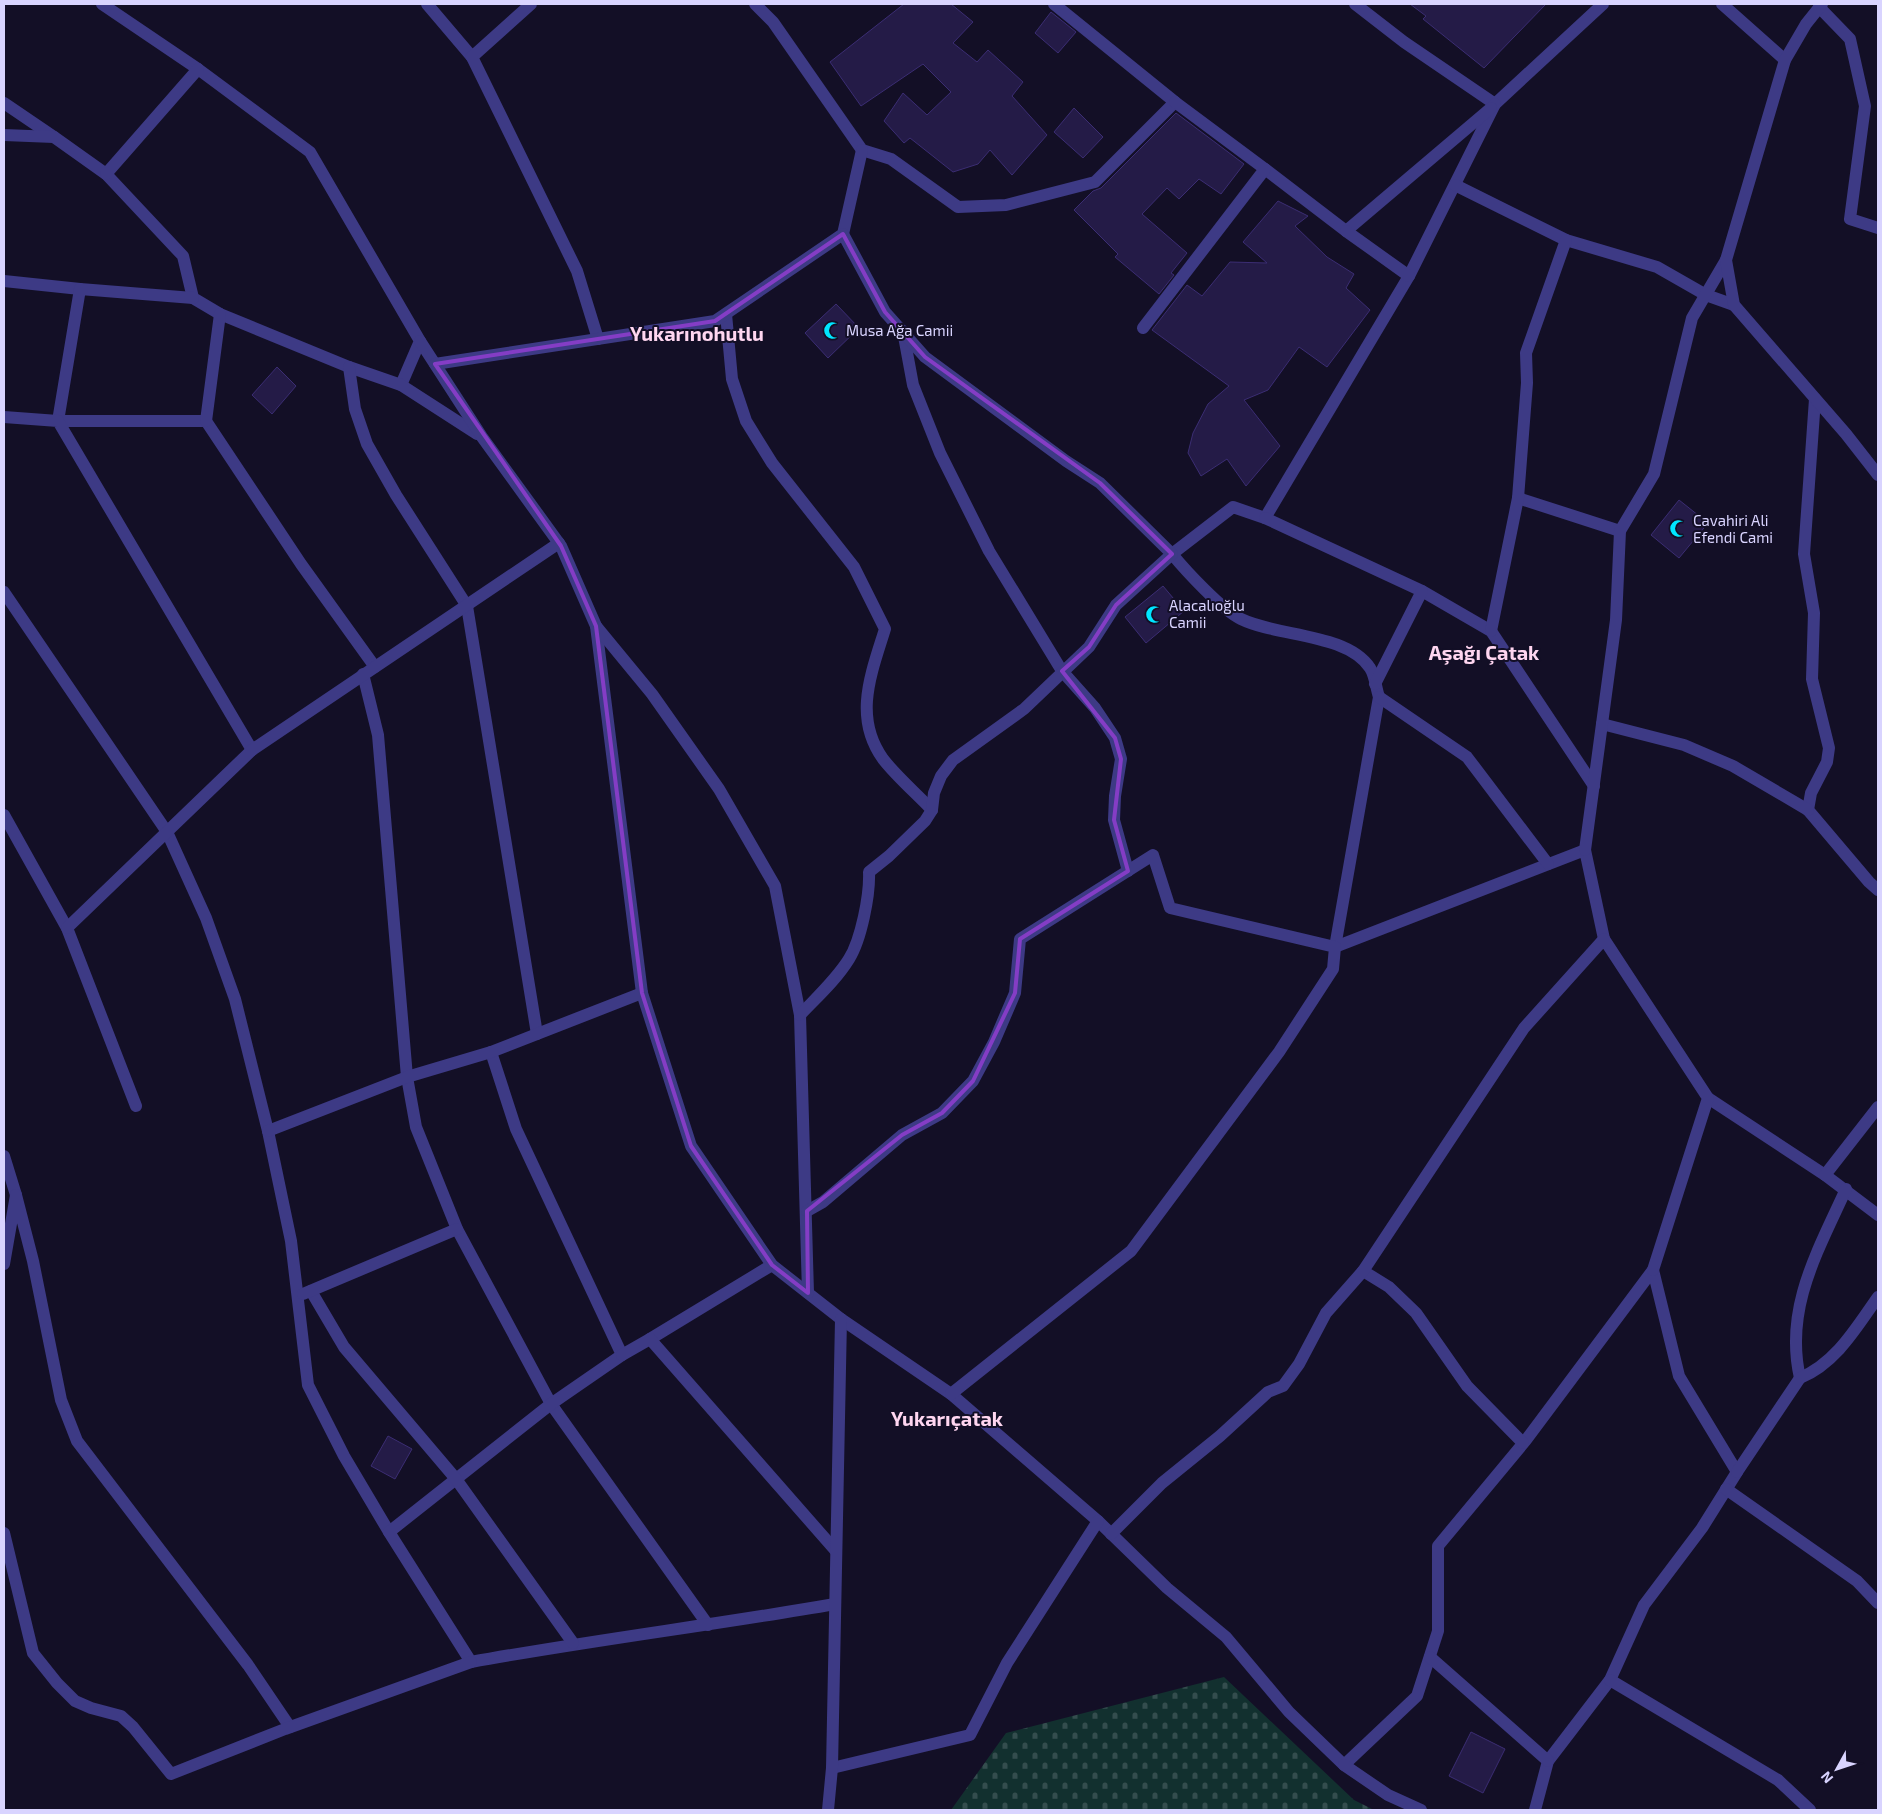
<svg xmlns="http://www.w3.org/2000/svg" width="1882" height="1814" viewBox="0 0 1882 1814" font-family="'Exo 2',sans-serif">
  <defs>
    <pattern id="cemetery-stones" width="16" height="16" patternUnits="userSpaceOnUse" patternTransform="scale(1.25)"><rect width="16" height="16" fill="#12302f"/><path d="M2 7V4a2 2 0 0 1 4 0v3zM10 15v-3a2 2 0 0 1 4 0v3z" fill="#344d4e"/></pattern>
  </defs>
  <rect width="100%" height="100%" fill="#130f26"/>
  <polygon fill="url(#cemetery-stones)" points="1224,1677 1354,1800 1374,1810 951,1810 1006,1733"/>
  <g fill="#241b47" stroke="#3b2d73">
    <polygon points="904,4 951,4 973,22 953,43 977,62 988,50 1023,82 1012,96 1047,135 1012,175 990,150 978,164 953,172 910,138 904,143 884,121 903,93 927,115 951,92 923,64 861,106 830,62"/>
    <polygon points="1410,4 1546,4 1484,68 1423,19 1426,16"/>
    <polygon points="1051,12 1076,32 1058,53 1035,33"/>
    <polygon points="1074,108 1103,137 1083,158 1054,132"/>
    <polygon points="1176,113 1244,164 1221,194 1199,179 1179,199 1167,188 1142,214 1187,253 1171,273 1174,275 1159,294 1115,257 1118,254 1074,210 1093,191 1101,188"/>
    <polygon points="1278,201 1308,216 1295,226 1327,257 1354,274 1346,288 1370,310 1327,367 1299,347 1268,390 1244,400 1280,446 1246,486 1227,459 1201,476 1188,453 1193,433 1208,404 1229,386 1152,330 1187,285 1202,296 1230,262 1267,263 1243,242"/>
    <polygon points="836,304 859,328 828,358 805,333"/>
    <polygon points="277,367 296,386 272,414 252,395"/>
    <polygon points="1679,500 1708,523 1679,558 1651,535"/>
    <polygon points="1163,586 1184,611 1146,643 1125,617"/>
    <polygon points="388,1436 412,1449 395,1479 371,1466"/>
    <polygon points="1471,1732 1505,1749 1483,1793 1449,1776"/>
  </g>
  <g fill="none" stroke-linecap="round" stroke-linejoin="round">
    <g stroke="#3d3a85" stroke-width="12">
      <polyline points="102,4 198,69 310,152 420,341 401,385"/>
      <polyline points="427,4 472,57"/>
      <polyline points="531,4 472,57 577,271 598,339"/>
      <polyline points="755,4 773,22 862,150 891,159 958,207 1006,205 1095,182 1175,102 1054,4"/>
      <polyline points="1355,4 1404,42 1495,104 1603,4"/>
      <polyline points="1722,4 1785,60"/>
      <polyline points="1819,7 1850,39 1865,106 1850,219 1878,228"/>
      <polyline points="4,103 54,137"/>
      <path d="M 1495,104 L 1409,276 L 1265,518 L 1233,507 L 1172,554 C 1186,571 1222,610 1241,619 C 1278,637 1347,633 1370,668 C 1375,675 1376,688 1379,697 L 1335,947 L 1585,850 L 1604,939"/>
      <polyline points="4,135 54,137 106,174 183,256 193,298 220,314 349,367 401,385 477,434"/>
      <polyline points="1265,169 1346,231 1491,108"/>
      <polyline points="106,174 198,69"/>
      <polyline points="1455,185 1566,240 1657,267 1706,295 1734,305"/>
      <polyline points="1346,231 1409,276"/>
      <polyline points="4,281 80,289"/>
      <polyline points="193,298 80,289 58,421 206,421 301,564 375,667"/>
      <path d="M 726,314 L 732,379 L 746,421 L 772,463 L 854,567 L 885,629 C 871,674 853,717 883,759 C 897,777 916,793 932,810"/>
      <polyline points="1143,328 1265,169 1175,102"/>
      <polyline points="903,331 913,385 940,453 989,551 1062,671 1095,708 1115,738 1121,759 1115,796 1114,820 1128,871"/>
      <polyline points="420,341 482,437 561,546 596,626 642,993 691,1146 772,1265 841,1319 951,1394 1098,1521 1167,1588 1226,1637 1289,1712 1344,1765 1417,1696 1438,1631 1438,1546 1526,1440 1653,1270 1679,1376 1737,1472 1702,1528 1644,1605 1610,1680 1548,1761 1535,1810"/>
      <polyline points="435,364 715,321 843,234 862,150"/>
      <polyline points="349,367 355,409 367,444 396,495 467,606 537,1034"/>
      <polyline points="1815,399 1804,554 1814,613 1812,679 1829,748 1827,762 1811,793 1808,810 1869,882 1878,890"/>
      <polyline points="4,417 58,421 252,750"/>
      <polyline points="206,421 220,314"/>
      <polyline points="1518,498 1620,531"/>
      <polyline points="1265,518 1422,591 1491,631 1594,786"/>
      <polyline points="4,592 167,832 206,918 235,999 268,1131 291,1241 308,1385 344,1456 389,1532"/>
      <polyline points="596,626 652,694 719,789 775,886 800,1015 808,1293"/>
      <polyline points="1491,631 1518,498 1527,383 1526,353 1566,240"/>
      <polyline points="363,674 378,735 407,1077 416,1127 457,1229 551,1404 708,1625"/>
      <polyline points="1375,684 1422,591"/>
      <polyline points="1379,697 1467,757 1548,864"/>
      <polyline points="1602,724 1684,745 1733,766 1808,810"/>
      <polyline points="4,815 67,928 136,1106"/>
      <polyline points="1585,850 1616,620 1620,531 1654,474 1692,318 1726,260"/>
      <polyline points="67,928 252,750 559,543"/>
      <path d="M 800,1015 C 817,997 836,980 849,959 C 861,940 870,895 869,872 L 889,856 L 925,821 L 932,810 L 934,793 L 941,776 L 953,760 L 1024,709 L 1089,647 L 1116,605 L 1172,554 L 1100,483 L 1066,461 L 925,357 L 885,312 L 843,234"/>
      <path d="M 491,1052 L 516,1129 L 622,1355 L 551,1404 L 389,1532 L 471,1662 C 592,1640 714,1625 835,1604"/>
      <polyline points="1708,1098 1825,1175"/>
      <polyline points="1878,1107 1825,1175 1878,1215"/>
      <polyline points="268,1131 407,1077 491,1052 642,993"/>
      <polyline points="4,1156 16,1195"/>
      <polyline points="807,1211 823,1202 902,1135 942,1113 973,1081 994,1042 1015,993 1020,939 1153,855 1170,908 1335,947 1333,969 1279,1052 1131,1251 951,1394"/>
      <polyline points="4,1264 16,1195 33,1261 61,1400 77,1441 248,1665 290,1727"/>
      <polyline points="1363,1271 1389,1287 1416,1313 1467,1386 1523,1443"/>
      <polyline points="311,1291 344,1347 456,1479 573,1643"/>
      <polyline points="303,1294 457,1229"/>
      <polyline points="650,1339 772,1265"/>
      <polyline points="622,1355 650,1339 836,1551"/>
      <path d="M 1800,1378 C 1784,1308 1818,1251 1846,1189"/>
      <path d="M 1737,1472 L 1800,1378 C 1836,1363 1856,1328 1878,1297"/>
      <polyline points="1726,1489 1857,1581 1878,1603"/>
      <polyline points="4,1533 33,1653 57,1683 75,1701 91,1708 121,1716 133,1727 171,1774 285,1729 471,1662"/>
      <polyline points="1111,1534 1162,1483 1220,1436 1268,1392 1283,1386 1299,1364 1326,1313 1363,1271 1524,1028 1604,939 1708,1098 1653,1270"/>
      <polyline points="1430,1657 1548,1761"/>
      <polyline points="1610,1680 1778,1780 1810,1810"/>
      <polyline points="1344,1765 1388,1795 1421,1810"/>
      <polyline points="832,1768 970,1735 1007,1663 1098,1521"/>
      <polyline points="828,1810 832,1768 841,1319"/>
    </g>
    <polyline stroke="#3d3a85" stroke-width="12" points="1822,4 1806,24 1785,60 1726,260 1734,305 1846,434 1878,475"/>
  </g>
  <path fill="none" stroke="#843dc5" stroke-width="4" stroke-linejoin="round" d="M 843,234 L 885,312 L 925,357 L 1100,483 L 1172,554 L 1116,605 L 1089,647 L 1062,671 L 1115,738 L 1121,759 L 1114,820 L 1128,871 L 1020,939 L 1015,993 L 973,1081 L 942,1113 L 902,1135 L 807,1211 L 808,1293 L 772,1265 L 691,1146 L 642,993 L 596,626 L 561,546 L 435,364 L 715,321 Z"/>
  <defs>
    <symbol id="mosque-bare" viewBox="-9 -9 18 18"><path d="M3.5-4.9A6 6 0 1 0 3.5 4.9A5 5 0 1 1 3.5-4.9Z" fill="#00e5ff" stroke="#130f26" stroke-width="2.5" paint-order="stroke"/></symbol>
  </defs>
  <g fill-rule="evenodd">
    <use href="#mosque-bare" x="820" y="318" width="25" height="25"/>
    <use href="#mosque-bare" x="1666" y="516" width="25" height="25"/>
    <use href="#mosque-bare" x="1142" y="602" width="25" height="25"/>
  </g>
  <g text-anchor="middle" dominant-baseline="central" stroke-width="4" stroke-linejoin="round" paint-order="stroke">
    <g font-size="15" fill="#d9d4ff" stroke="#130f26" text-anchor="start">
      <text x="846" y="330">Musa Ağa Camii</text>
      <text x="1693" y="520">Cavahiri Ali<tspan x="1693" dy="17">Efendi Cami</tspan></text>
      <text x="1169" y="605">Alacalıoğlu<tspan x="1169" dy="17">Camii</tspan></text>
    </g>
    <g font-size="20" font-weight="bold" fill="#ffd6f0" stroke="#130f26">
      <text x="697" y="333">Yukarınohutlu</text>
      <text x="1484" y="652">Aşağı Çatak</text>
      <text x="947" y="1418">Yukarıçatak</text>
    </g>
  </g>
  <rect width="1882" height="1814" fill="none" stroke="#d9d4ff" stroke-width="10"/>
  <g transform="translate(1837 1769) rotate(230)" stroke="#130f26" stroke-width="4" paint-order="stroke">
  <path d="M0-4L9 19L0 12L-9 19Z" fill="#d9d4ff"/>
  <text y="-8" font-size="14" font-weight="bold" text-anchor="middle" fill="#d9d4ff">N</text>
  </g>
</svg>
